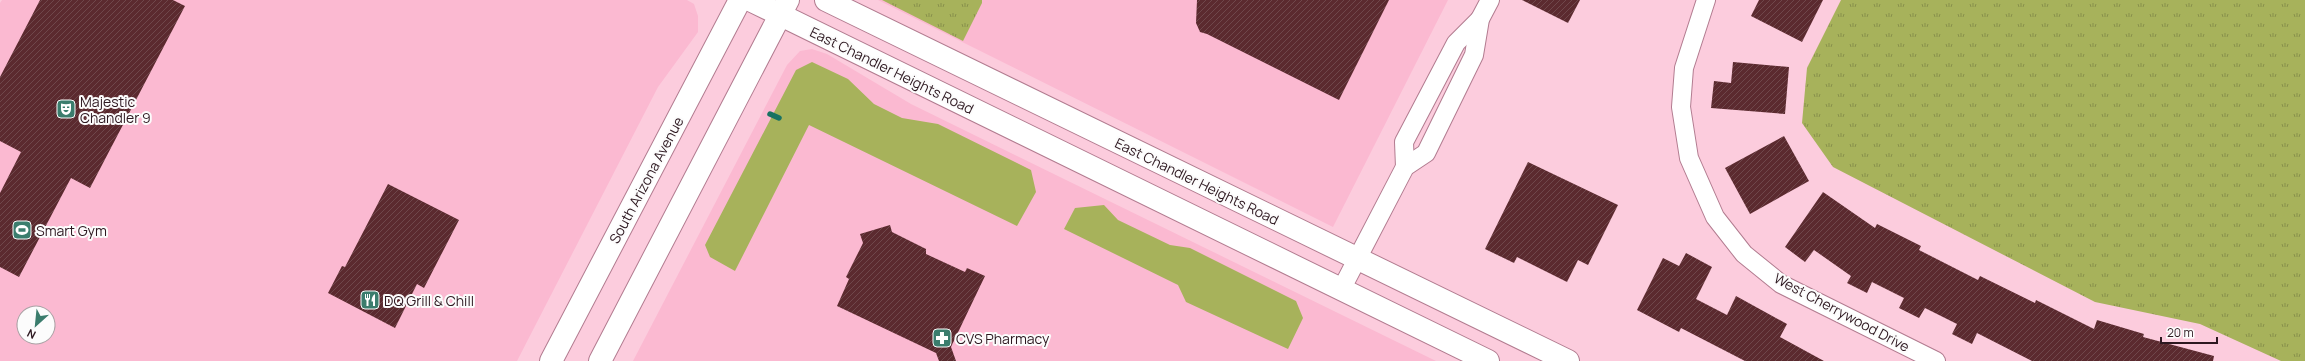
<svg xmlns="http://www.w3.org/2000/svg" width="2305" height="361" viewBox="0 0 2305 361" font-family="Manrope,sans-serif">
  <defs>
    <pattern id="grass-tufts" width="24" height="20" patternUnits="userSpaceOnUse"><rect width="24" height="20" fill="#a7b25b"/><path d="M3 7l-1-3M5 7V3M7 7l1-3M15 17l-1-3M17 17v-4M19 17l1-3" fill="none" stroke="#88904b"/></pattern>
    <pattern id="building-hatch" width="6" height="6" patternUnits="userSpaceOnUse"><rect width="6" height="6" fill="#5b2a2f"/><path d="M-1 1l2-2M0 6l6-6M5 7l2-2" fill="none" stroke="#6f474b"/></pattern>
  </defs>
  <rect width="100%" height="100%" fill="#fcccdd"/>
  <g fill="#fbb9d1" fill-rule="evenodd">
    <path d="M 2,0 L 687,0 L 694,4 L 698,16 L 698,32 L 658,87 L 517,361 L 0,361 L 0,3 ZM 24,313 L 48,313 L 48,337 L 24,337 Z"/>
    <polygon points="878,0 1448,0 1333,227"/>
    <polygon points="812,49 827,54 911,104 1436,361 633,361 787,65 800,51"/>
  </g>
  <g fill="url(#grass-tufts)">
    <polygon points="882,0 982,0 982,3 963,41"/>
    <polygon points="1841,0 2305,0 2305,361 2281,361 2200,324 2095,302 1833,167 1802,123 1807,68"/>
  </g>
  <g fill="#a7b25b">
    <polygon points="812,62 848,79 874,104 902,118 938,124 1031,170 1036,192 1017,226 809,125 735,271 710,257 705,245 796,70"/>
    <polygon points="1104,205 1118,220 1170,245 1190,248 1296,301 1303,318 1288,349 1186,302 1178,285 1064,229 1075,208"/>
  </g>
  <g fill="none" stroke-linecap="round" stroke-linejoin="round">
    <polyline stroke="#197262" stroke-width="5.5" points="770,114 779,118"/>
  </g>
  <g fill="url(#building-hatch)">
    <polygon points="40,0 173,0 185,6 90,188 71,178 19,277 0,267 0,193 21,152 0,141 0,77"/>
    <polygon points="1197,0 1389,0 1339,100 1207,34 1200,32 1196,23"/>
    <polygon points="1522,0 1580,0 1568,23"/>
    <polygon points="1759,0 1823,0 1802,42 1751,16"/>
    <polygon points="1733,62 1789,67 1785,114 1711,108 1714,81 1731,83"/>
    <polygon points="1784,136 1809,181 1750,214 1725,168"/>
    <polygon points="1528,162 1618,205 1588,265 1578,260 1567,282 1517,257 1514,263 1485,249"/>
    <polygon points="388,184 459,220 424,288 417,284 395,328 328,293 342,266 345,267"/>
    <polygon points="1823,192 1875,228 1877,224 1921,246 1919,250 1978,280 1980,276 2035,303 2036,300 2094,329 2097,320 2144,334 2143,337 2214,356 2213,361 2032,361 1977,333 1972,344 1952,334 1957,324 1925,308 1919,318 1899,308 1904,298 1872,282 1867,293 1847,283 1851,276 1814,250 1805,262 1785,247"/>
    <polygon points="890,225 892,232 926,249 926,254 965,272 967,268 985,276 951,347 956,361 939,361 936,353 837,306 849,279 846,277 863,243 860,234"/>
    <polygon points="1686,253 1712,267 1696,299 1727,315 1736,296 1787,324 1780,337 1824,361 1745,361 1681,328 1679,332 1637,310 1663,258 1679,266"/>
  </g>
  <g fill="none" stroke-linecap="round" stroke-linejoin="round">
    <defs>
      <g id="street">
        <polyline points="1706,0 1684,68 1681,107 1689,158 1715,217 1744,254 1781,284 1936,361"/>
        <polyline points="1405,167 1404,142 1456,43 1480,19"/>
        <polyline points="1341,290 1405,167 1426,153 1474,55 1480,19 1490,0"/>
      </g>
      <g id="secondary">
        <polyline points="750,0 1488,361"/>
        <polyline points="826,0 1568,361"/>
      </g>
      <g id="primary">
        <polyline points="551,361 740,0"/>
        <polyline points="600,361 788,0"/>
      </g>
    </defs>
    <use href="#street" stroke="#b27c90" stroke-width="20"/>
    <use href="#secondary" stroke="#b27c90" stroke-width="24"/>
    <use href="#primary" stroke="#b27c90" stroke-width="24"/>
    <use href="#street" stroke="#fff" stroke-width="18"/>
    <use href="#secondary" stroke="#fff" stroke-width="22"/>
    <use href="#primary" stroke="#fff" stroke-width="22"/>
  </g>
  <defs>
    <symbol id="theatre-square" viewBox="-11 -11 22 22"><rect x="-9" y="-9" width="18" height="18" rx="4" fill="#3b7d6d" stroke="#fcfcfc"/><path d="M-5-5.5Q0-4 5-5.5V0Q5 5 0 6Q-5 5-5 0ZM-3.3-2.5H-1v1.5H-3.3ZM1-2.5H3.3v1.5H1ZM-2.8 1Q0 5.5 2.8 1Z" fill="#fff"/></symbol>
    <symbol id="stadium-square" viewBox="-11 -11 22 22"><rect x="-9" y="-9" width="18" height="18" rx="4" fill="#3b7d6d" stroke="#fcfcfc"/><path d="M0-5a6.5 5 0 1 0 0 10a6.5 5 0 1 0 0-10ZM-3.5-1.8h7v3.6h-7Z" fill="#fff"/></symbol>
    <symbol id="restaurant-square" viewBox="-11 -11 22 22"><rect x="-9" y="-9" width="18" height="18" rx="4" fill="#3b7d6d" stroke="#fcfcfc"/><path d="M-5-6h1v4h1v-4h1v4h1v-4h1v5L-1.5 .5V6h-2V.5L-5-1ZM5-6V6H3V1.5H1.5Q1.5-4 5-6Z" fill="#fff"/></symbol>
    <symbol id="pharmacy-square" viewBox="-11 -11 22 22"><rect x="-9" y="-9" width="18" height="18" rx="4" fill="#3b7d6d" stroke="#fcfcfc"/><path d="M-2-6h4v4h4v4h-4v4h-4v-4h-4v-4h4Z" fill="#fff"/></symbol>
  </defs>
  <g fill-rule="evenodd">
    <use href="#theatre-square" x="55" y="98" width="22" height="22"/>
    <use href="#stadium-square" x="11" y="219" width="22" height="22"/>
    <use href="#restaurant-square" x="359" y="289" width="22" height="22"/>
    <use href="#pharmacy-square" x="931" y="327" width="22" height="22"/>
  </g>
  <g text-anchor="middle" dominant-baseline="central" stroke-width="4" stroke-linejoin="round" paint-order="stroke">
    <g font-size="14" fill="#2d1820" stroke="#fcfcfc">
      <text transform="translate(892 70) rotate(26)">East Chandler Heights Road</text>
      <text transform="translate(646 180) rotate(-62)">South Arizona Avenue</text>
      <text transform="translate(1197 181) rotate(26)">East Chandler Heights Road</text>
      <text transform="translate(1842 312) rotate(28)">West Cherrywood Drive</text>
    </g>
    <g font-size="14" fill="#2d1820" stroke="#fcfcfc" text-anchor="start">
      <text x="80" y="101">Majestic<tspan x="80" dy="16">Chandler 9</tspan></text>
      <text x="36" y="230">Smart Gym</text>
      <text x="384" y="300">DQ Grill &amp; Chill</text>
      <text x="956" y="338">CVS Pharmacy</text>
    </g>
  </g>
  <g transform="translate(36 325) rotate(207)"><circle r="19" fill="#fcfcfc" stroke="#a9a1a4"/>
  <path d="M0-3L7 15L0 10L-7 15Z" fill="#3b7d6d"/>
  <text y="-6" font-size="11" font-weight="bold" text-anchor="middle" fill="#2d1820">N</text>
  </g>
  <path d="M2161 337v6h56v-6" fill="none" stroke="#2d1820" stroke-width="2"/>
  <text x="2167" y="337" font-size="12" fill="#2d1820" stroke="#fcfcfc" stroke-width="3" paint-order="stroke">20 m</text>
</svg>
